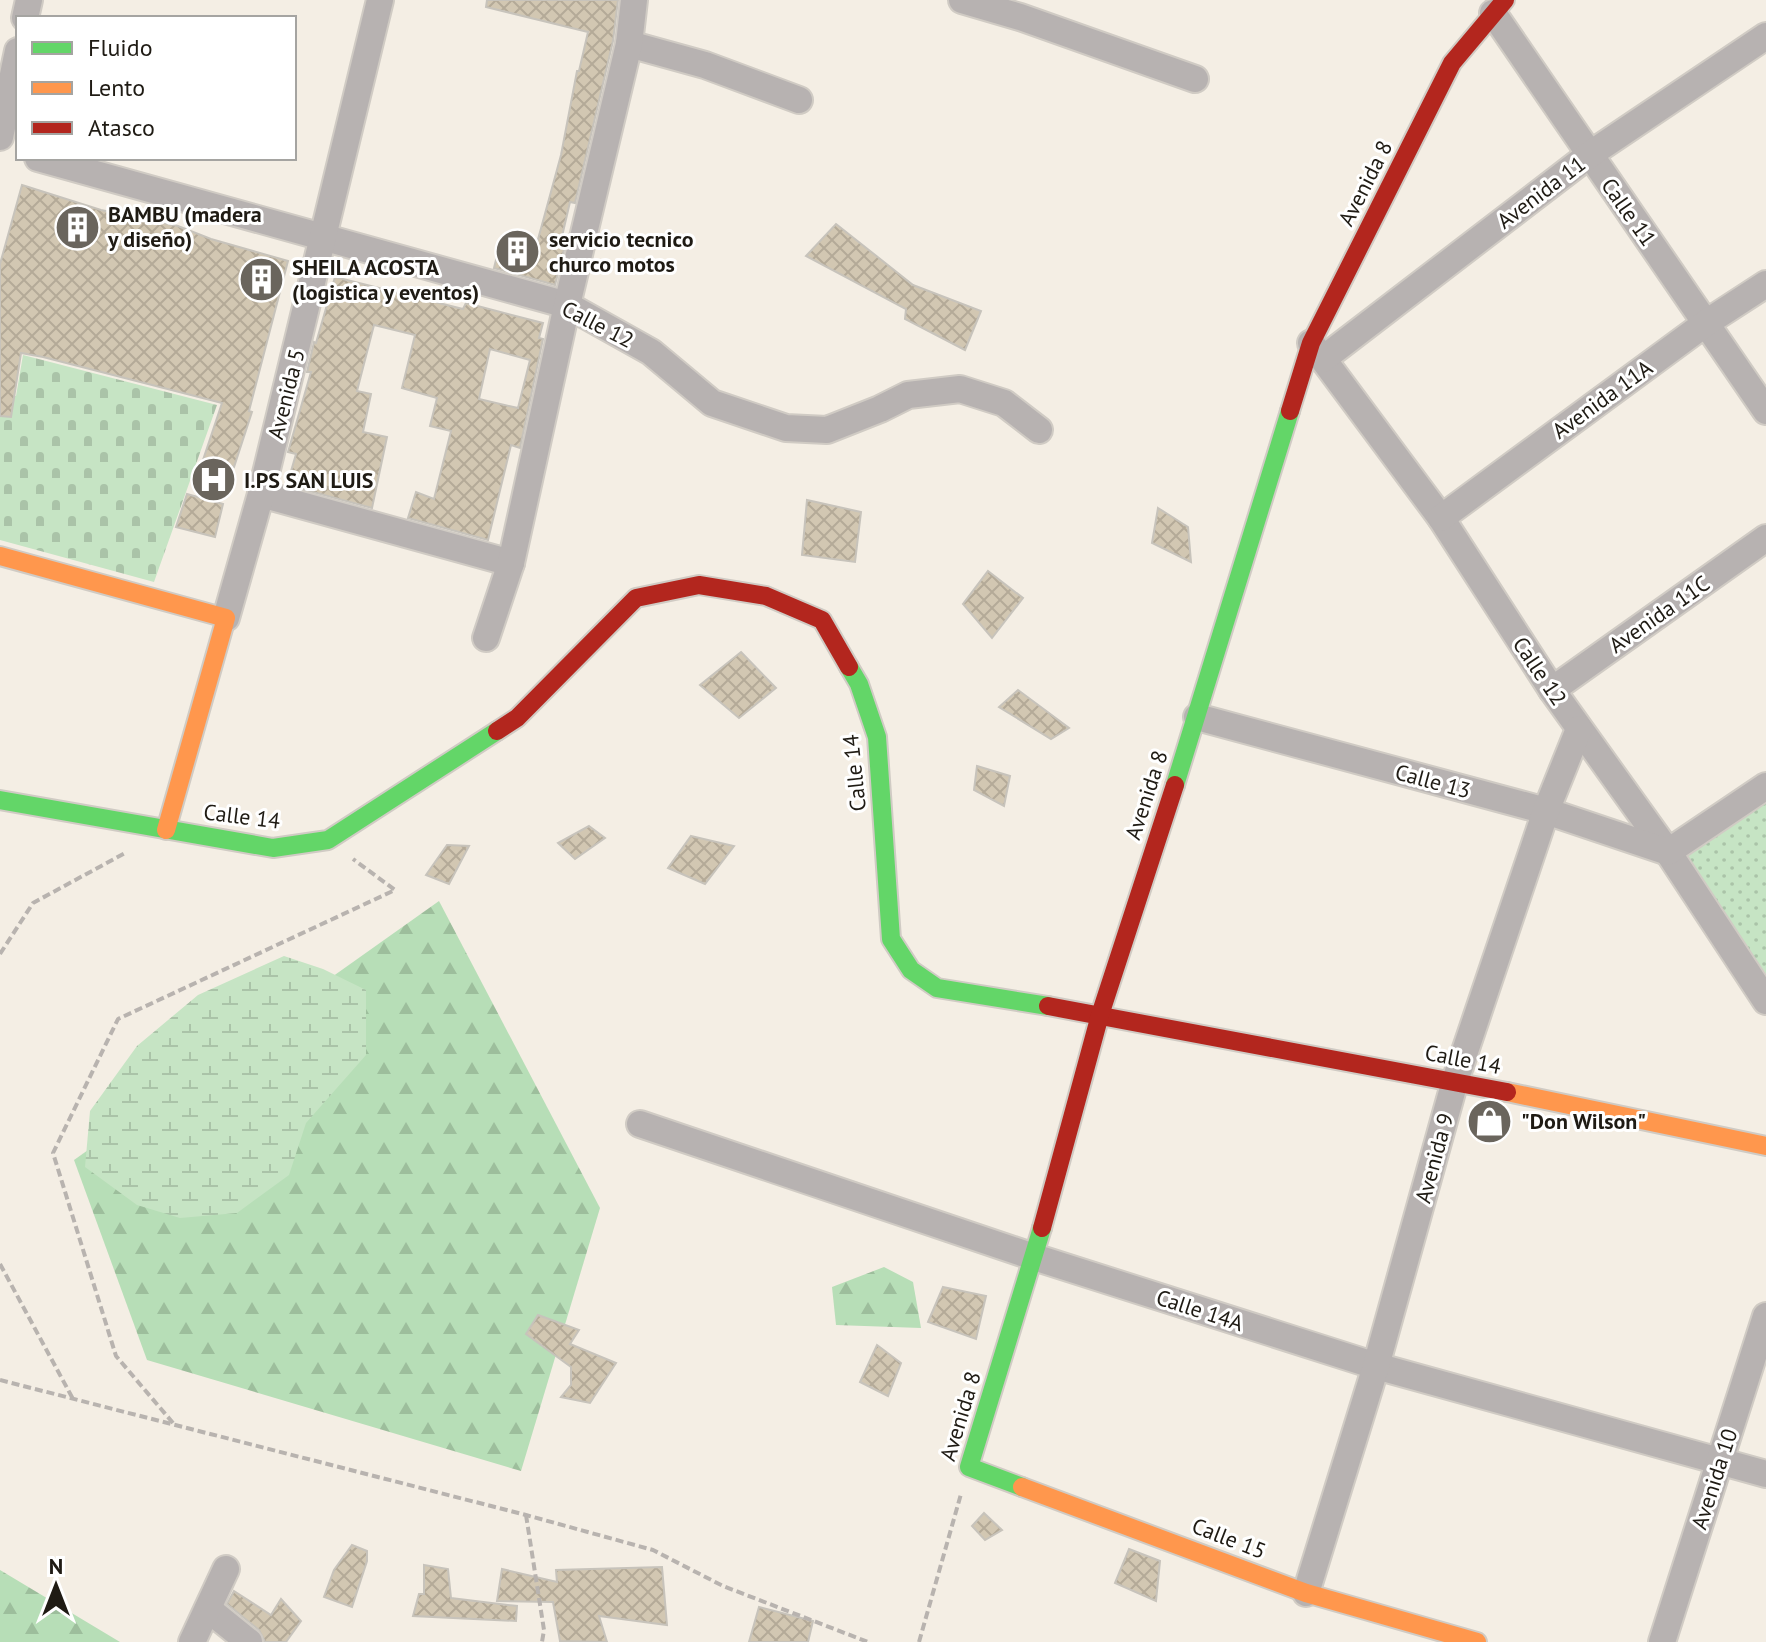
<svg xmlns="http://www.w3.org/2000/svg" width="1766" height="1642" viewBox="0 0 1766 1642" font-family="'PT Sans',sans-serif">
  <defs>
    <pattern id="forest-firs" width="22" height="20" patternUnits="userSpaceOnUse" patternTransform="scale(2)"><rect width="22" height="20" fill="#b7deb7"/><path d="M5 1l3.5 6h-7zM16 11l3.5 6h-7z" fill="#9dbe9c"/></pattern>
    <pattern id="wetland-marsh" width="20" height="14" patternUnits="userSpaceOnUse" patternTransform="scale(2)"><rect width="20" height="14" fill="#c6e4c4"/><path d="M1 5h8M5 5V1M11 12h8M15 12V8" fill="none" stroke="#aac3a8"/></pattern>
    <pattern id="cemetery-stones" width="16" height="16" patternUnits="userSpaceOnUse" patternTransform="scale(2)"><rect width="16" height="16" fill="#c6e4c4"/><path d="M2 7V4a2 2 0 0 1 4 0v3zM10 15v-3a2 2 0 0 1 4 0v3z" fill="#aac3a8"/></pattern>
    <pattern id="park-dots" width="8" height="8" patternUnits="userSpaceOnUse" patternTransform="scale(2)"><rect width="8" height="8" fill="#c6e4c4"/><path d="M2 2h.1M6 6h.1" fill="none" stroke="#aac3a8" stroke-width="1.8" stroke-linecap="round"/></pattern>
    <pattern id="building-cross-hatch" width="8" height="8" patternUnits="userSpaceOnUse" patternTransform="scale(2)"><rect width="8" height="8" fill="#d2c7b2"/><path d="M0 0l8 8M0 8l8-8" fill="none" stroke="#b4aa98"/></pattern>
  </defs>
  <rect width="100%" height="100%" fill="#f4eee4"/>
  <g fill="url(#forest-firs)">
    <polygon points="439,901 600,1208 521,1471 147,1360 74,1160"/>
    <polygon points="884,1267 913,1282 921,1328 836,1325 832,1287"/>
    <polygon points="0,1570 120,1642 0,1642"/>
  </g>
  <polygon fill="url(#wetland-marsh)" points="284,956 323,969 366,990 366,1055 306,1123 289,1175 237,1213 180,1218 137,1205 85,1167 90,1111 137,1046 198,995"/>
  <polygon fill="url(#cemetery-stones)" points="23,355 217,405 154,582 0,540 0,393 16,396"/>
  <polygon fill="url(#park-dots)" points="1766,793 1766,974 1676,855"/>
  <g fill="url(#building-cross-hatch)" stroke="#c7c3bb" stroke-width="2" fill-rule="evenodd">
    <polygon points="487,0 618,0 613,41 575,203 570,202 560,245 565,246 555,285 494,268 502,236 537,243 561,155 577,71 579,71 588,32 486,7"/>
    <polygon points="22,185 101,210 178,226 211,239 288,261 249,411 252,412 234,467 203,460 222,403 43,357 21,353 11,417 0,416 0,264"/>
    <polygon points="836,224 913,285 981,311 965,350 905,319 906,309 806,256"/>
    <path d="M 335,277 L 463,309 L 466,303 L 543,323 L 539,338 L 543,339 L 520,448 L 511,445 L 488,540 L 408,518 L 416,492 L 434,499 L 451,431 L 430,426 L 437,398 L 402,388 L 415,335 L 374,325 L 357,391 L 371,394 L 363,432 L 387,437 L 372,508 L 287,485 L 296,454 L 288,452 L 311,372 L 307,372 L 314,342 L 316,343 ZM 490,349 L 530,360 L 518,408 L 479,399 Z"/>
    <polygon points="187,494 223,504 215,537 176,527"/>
    <polygon points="807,500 861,512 855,562 802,555"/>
    <polygon points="1158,508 1188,527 1191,562 1152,543"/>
    <polygon points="988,571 1023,598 992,638 963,604"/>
    <polygon points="741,652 776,688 739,718 700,685"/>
    <polygon points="1018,690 1069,728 1051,739 999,707"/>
    <polygon points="977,766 1010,776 1004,806 974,790"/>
    <polygon points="589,826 605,838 575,859 558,843"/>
    <polygon points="691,836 734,846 705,884 668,868"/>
    <polygon points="447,845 469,846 449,884 426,875"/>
    <polygon points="943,1287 986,1296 976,1339 928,1322"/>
    <polygon points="538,1315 579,1330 570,1344 616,1363 590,1403 561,1397 571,1385 571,1367 526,1334"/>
    <polygon points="877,1345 901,1363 888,1396 860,1382"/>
    <polygon points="984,1513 1002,1530 985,1540 972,1526"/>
    <polygon points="352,1545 367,1551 367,1561 352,1607 324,1597 334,1570"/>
    <polygon points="1129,1549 1160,1561 1156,1601 1115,1583"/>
    <polygon points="424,1565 448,1569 451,1598 517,1606 516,1621 413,1616 419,1594 424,1594"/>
    <polygon points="662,1567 667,1625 599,1616 607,1642 560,1641 553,1602 497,1601 502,1569 557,1582 556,1570"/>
    <polygon points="234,1591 271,1615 281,1599 301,1621 286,1642 265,1642 259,1630 227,1604"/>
    <polygon points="759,1607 813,1621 808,1642 749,1642"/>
  </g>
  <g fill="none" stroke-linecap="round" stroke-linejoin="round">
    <defs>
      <g id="street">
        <polyline points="962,0 1020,17 1195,79"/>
        <polyline points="1493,13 1766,411"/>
        <polyline points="25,18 29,0"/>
        <polyline points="629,44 705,65 799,100"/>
        <polyline points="0,137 18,51"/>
        <polyline points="38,158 567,305 651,352 712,403 786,428 827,430 880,409 908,395 960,389 1004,403 1039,430"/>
        <polyline points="1311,343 1441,518 1552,690 1668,852 1766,1001"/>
        <polyline points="1323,359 1589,155 1766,36"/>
        <polyline points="261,494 511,563"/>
        <polyline points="1441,518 1706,323 1766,284"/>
        <polyline points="226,618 261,494 380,0"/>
        <polyline points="486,638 511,563 567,305 629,44 634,0"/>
        <polyline points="1552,690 1766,538"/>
        <polyline points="1197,717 1546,811 1668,852 1766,786"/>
        <polyline points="640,1124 1034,1257 1376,1366 1766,1474"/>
        <polyline points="1306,1593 1376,1366 1455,1081 1546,811 1579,729"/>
        <polyline points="208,1609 249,1642"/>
        <polyline points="192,1642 226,1569"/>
        <polyline points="1662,1642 1766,1316"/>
      </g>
      <g id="fast">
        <polyline points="849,667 859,684 877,737 891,939 911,970 937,988 1048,1006"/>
        <polyline points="1175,785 1290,411"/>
        <polyline points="0,800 273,848 328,840 497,731"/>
        <polyline points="1022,1487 969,1467 1042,1228"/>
      </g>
      <g id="slow">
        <polyline points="0,556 226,618 166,830"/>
        <polyline points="1507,1092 1766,1146"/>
        <polyline points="1022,1487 1306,1593 1477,1642"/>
      </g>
      <g id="jam">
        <polyline points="1290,411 1311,343 1452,63 1505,0"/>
        <polyline points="497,731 517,718 636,598 699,585 766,596 822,620 849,667"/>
        <polyline points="1048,1006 1507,1092"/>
        <polyline points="1042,1228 1100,1015 1175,785"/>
      </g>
    </defs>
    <use href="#street" stroke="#d0cbc4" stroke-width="30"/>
    <use href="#fast" stroke="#d0cbc4" stroke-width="22"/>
    <use href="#slow" stroke="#d0cbc4" stroke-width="22"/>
    <use href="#jam" stroke="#d0cbc4" stroke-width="22"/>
    <g stroke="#b8b3af" stroke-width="4" stroke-dasharray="8 4" stroke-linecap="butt">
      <polyline points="0,954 33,903 125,853"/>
      <polyline points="0,1264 73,1399"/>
      <polyline points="0,1380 526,1515 653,1550 723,1586 868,1642"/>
      <polyline points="173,1423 116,1356 53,1153 118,1019 395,890 353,859"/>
      <polyline points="526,1515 544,1630 542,1642"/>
      <polyline points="919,1642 961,1494"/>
    </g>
    <use href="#street" stroke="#b7b2b1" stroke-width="26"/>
    <use href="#fast" stroke="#63d668" stroke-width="18"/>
    <use href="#slow" stroke="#ff974d" stroke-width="18"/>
    <use href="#jam" stroke="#b3261e" stroke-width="18"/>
  </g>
  <defs>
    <symbol id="building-disc" viewBox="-11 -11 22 22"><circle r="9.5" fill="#6a655d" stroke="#fff"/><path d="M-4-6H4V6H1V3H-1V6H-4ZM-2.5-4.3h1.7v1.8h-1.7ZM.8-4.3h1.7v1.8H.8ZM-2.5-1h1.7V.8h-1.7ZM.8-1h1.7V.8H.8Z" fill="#fff"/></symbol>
    <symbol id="hospital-disc" viewBox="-11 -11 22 22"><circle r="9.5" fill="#6a655d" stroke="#fff"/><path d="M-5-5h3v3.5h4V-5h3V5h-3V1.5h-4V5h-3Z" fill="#fff"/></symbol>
    <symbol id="shop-disc" viewBox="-11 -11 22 22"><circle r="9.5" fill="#6a655d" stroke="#fff"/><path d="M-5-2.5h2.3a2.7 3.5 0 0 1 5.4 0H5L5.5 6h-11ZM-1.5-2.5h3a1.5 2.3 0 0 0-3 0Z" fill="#fff"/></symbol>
  </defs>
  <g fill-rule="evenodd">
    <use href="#building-disc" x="52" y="202" width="51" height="51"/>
    <use href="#building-disc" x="492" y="226" width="51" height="51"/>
    <use href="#building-disc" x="236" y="254" width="51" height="51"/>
    <use href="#hospital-disc" x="188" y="454" width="51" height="51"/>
    <use href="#shop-disc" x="1464" y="1096" width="51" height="51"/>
  </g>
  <g text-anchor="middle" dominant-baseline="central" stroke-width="6" stroke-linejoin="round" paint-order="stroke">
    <g font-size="22" fill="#1f1b14" stroke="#fff">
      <text transform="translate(1365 183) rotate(-63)">Avenida 8</text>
      <text transform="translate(1541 192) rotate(-37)">Avenida 11</text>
      <text transform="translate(1629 212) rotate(55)">Calle 11</text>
      <text transform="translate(598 324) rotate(27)">Calle 12</text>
      <text transform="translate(286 394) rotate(-76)">Avenida 5</text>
      <text transform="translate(1602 399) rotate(-36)">Avenida 11A</text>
      <text transform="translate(1659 614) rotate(-35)">Avenida 11C</text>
      <text transform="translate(1540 671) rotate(56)">Calle 12</text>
      <text transform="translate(854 773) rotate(-96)">Calle 14</text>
      <text transform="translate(1433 781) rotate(15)">Calle 13</text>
      <text transform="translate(1146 795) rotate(-72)">Avenida 8</text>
      <text transform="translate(242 816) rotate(7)">Calle 14</text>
      <text transform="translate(1463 1059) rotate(11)">Calle 14</text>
      <text transform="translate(1434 1158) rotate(-75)">Avenida 9</text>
      <text transform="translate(1200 1310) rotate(18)">Calle 14A</text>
      <text transform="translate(960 1416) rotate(-73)">Avenida 8</text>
      <text transform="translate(1714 1479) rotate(-72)">Avenida 10</text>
      <text transform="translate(1229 1538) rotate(21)">Calle 15</text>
    </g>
    <g font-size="22" font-weight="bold" fill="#1f1b14" stroke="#fff" text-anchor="start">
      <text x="108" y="214">BAMBU (madera<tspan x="108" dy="25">y diseño)</tspan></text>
      <text x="549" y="239">servicio tecnico<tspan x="549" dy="25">churco motos</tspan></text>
      <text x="292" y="267">SHEILA ACOSTA<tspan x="292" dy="25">(logistica y eventos)</tspan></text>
      <text x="244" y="480">I.PS SAN LUIS</text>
      <text x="1521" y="1121">"Don Wilson"</text>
    </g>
  </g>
  <rect x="16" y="16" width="280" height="144" fill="#ffffff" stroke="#a5a4a1" stroke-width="2"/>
  <rect x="32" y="42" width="40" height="12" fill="#63d668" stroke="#a5a4a1" stroke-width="2"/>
  <text x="88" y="56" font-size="24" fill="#1f1b14">Fluido</text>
  <rect x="32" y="82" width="40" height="12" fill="#ff974d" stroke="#a5a4a1" stroke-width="2"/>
  <text x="88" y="96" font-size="24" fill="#1f1b14">Lento</text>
  <rect x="32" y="122" width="40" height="12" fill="#b3261e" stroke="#a5a4a1" stroke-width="2"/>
  <text x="88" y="136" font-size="24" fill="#1f1b14">Atasco</text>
  <g transform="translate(56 1586)" stroke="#ffffff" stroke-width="6" paint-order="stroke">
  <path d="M0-6L14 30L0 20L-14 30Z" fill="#1f1b14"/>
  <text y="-12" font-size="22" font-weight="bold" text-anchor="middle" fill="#1f1b14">N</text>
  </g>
</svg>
